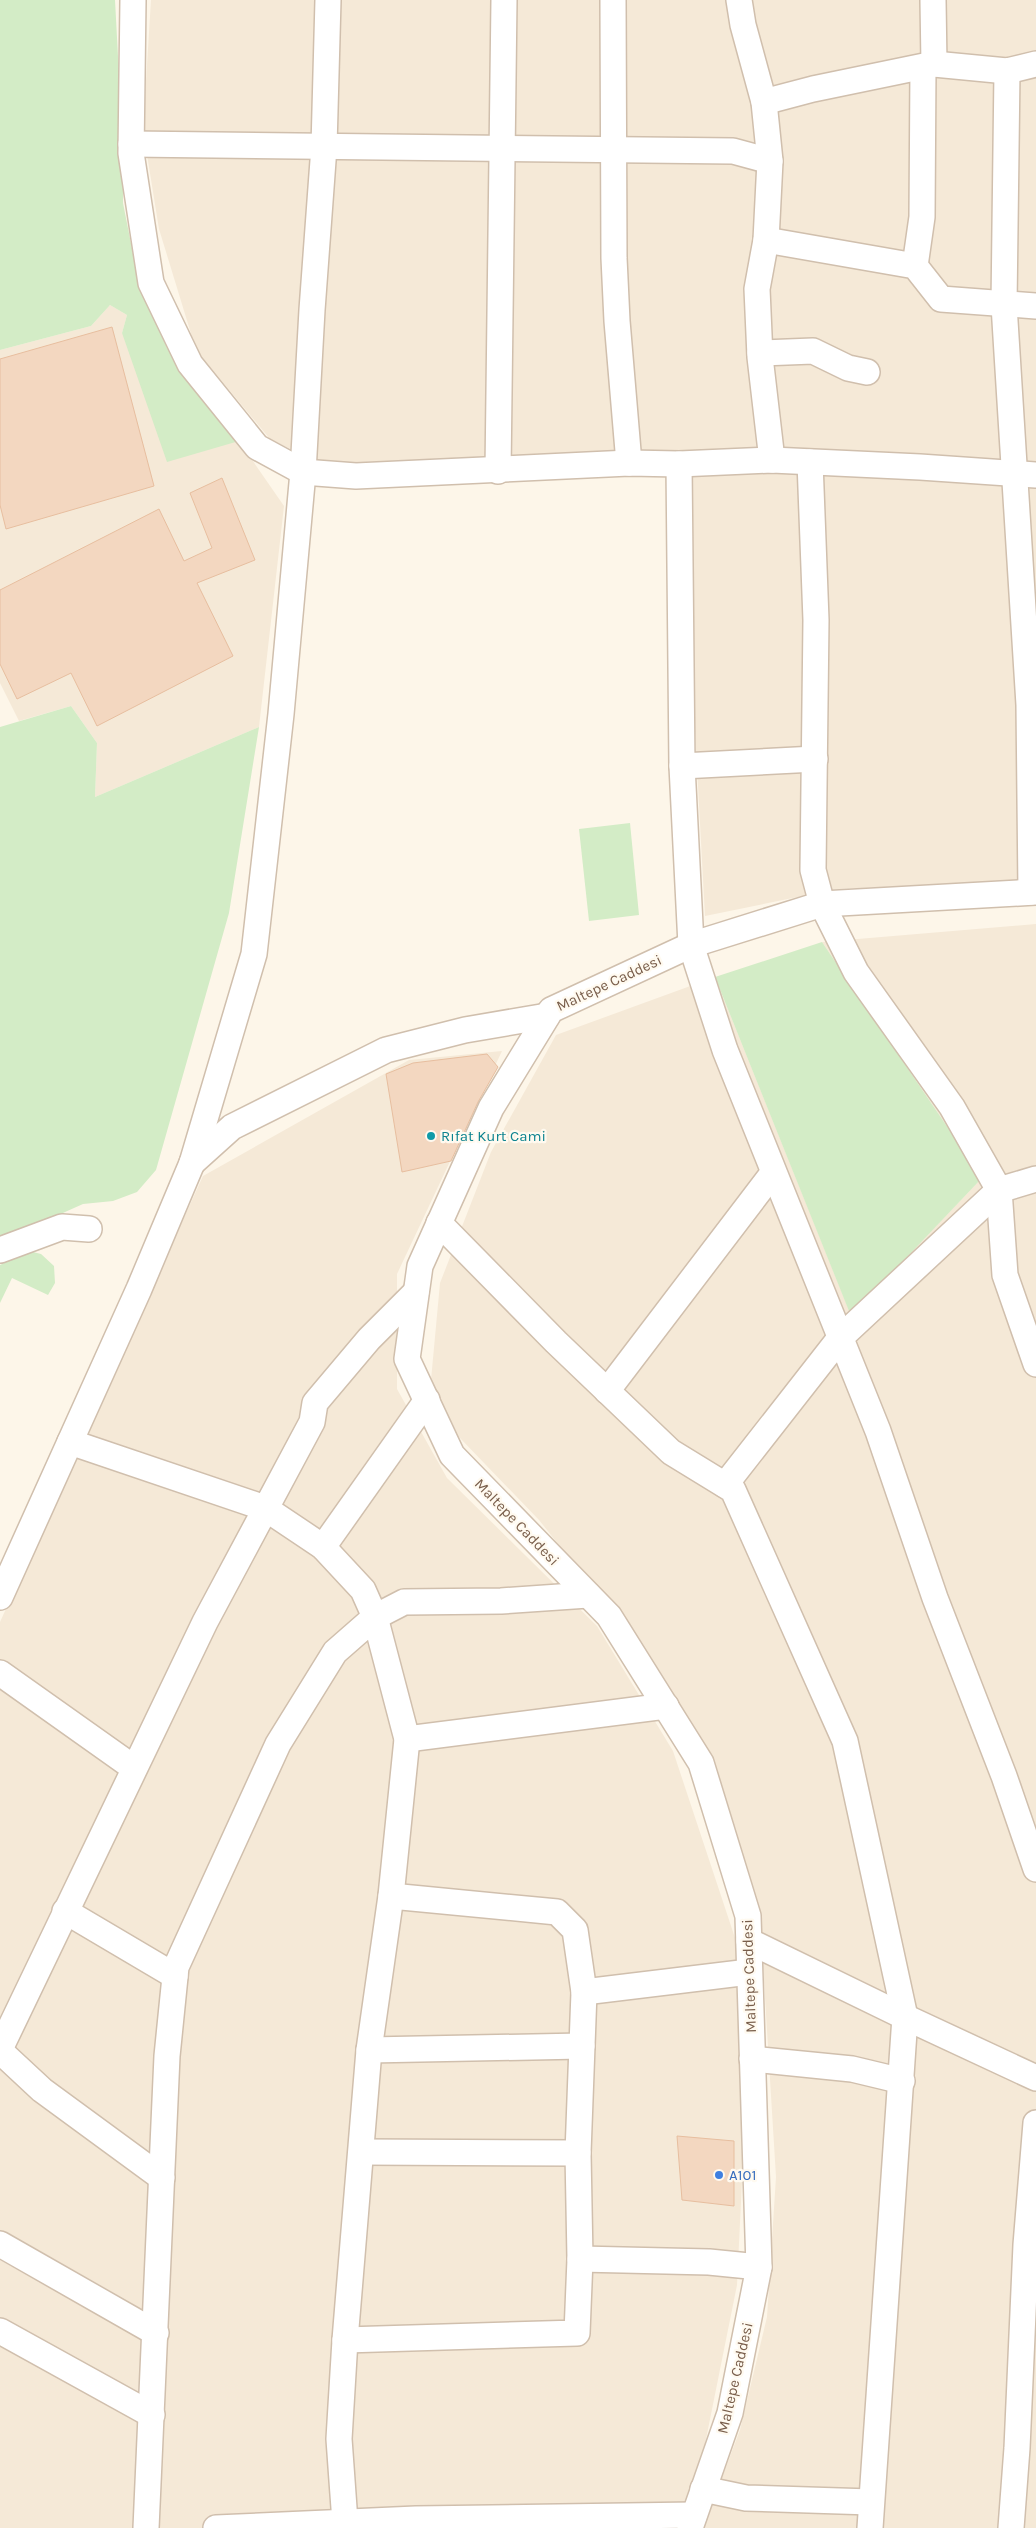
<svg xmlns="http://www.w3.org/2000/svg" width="1036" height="2528" viewBox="0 0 1036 2528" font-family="Karla,sans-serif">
  <rect width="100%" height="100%" fill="#fdf6e9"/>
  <g fill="#f5e9d7">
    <polygon points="151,0 1036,0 1036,883 1012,882 837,889 705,916 692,675 687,455 319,463 270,439 196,350 159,229 143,130"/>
    <polygon points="110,305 127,315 122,333 239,441 284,506 259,727 95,797 97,743 71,706 19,721 0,683 0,350 91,326"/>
    <polygon points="1036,924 1036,2528 703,2528 740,2430 767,2317 776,2177 760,1916 716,1770 653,1663 539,1520 459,1437 431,1380 440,1283 491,1152 556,1035 715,977 851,1315 982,1178 822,942"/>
    <polygon points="502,1051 397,1274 397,1389 447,1478 597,1626 673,1751 735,1938 744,2139 737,2285 701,2464 675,2528 0,2528 0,1622 203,1176 409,1060"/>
  </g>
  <g fill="#d3ecc6">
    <polygon points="0,0 115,0 123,150 123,203 139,284 167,348 203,402 239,441 167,462 122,333 127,315 110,305 91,326 0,350"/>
    <polygon points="71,706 97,743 95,797 259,727 229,913 156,1170 137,1192 113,1201 83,1204 0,1241 0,727"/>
    <polygon points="630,823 639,915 589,921 579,829"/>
    <polygon points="822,942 982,1178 851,1316 715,977"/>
    <polygon points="29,1251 41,1254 54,1266 55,1283 48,1295 12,1278 0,1303 0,1265"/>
  </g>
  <g fill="#f3d7c0" stroke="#e7be9f">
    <polygon points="112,327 154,486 6,529 0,505 0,359"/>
    <polygon points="222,478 255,560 197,583 233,656 97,726 71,673 17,699 0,664 0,590 159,509 184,561 212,548 190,493"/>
    <polygon points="487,1054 498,1067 478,1102 451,1161 402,1172 386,1074 413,1063"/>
    <polygon points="677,2136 734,2141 734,2206 682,2200"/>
  </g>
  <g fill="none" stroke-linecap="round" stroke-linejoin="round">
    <defs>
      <g id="minor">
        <polyline points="133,0 131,153 151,283 190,364 257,447 303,472 356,476 629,463 679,464 772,460 920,467 1036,475"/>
        <polyline points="613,0 614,258 617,321 629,463"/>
        <polyline points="739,0 743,25 764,102 770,161 766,240 757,289 760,357 772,460"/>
        <polyline points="933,0 934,64"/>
        <polyline points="1007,71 1004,305 1029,705 1031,892"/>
        <polyline points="764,102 813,89 934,64 1007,71 1036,64"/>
        <polyline points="131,144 733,151 770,161"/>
        <polyline points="766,240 915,266 941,299 1036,306"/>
        <polyline points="915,266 922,217 923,67"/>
        <polyline points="760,353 813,351 848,368 867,372"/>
        <polyline points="810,462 816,620 813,870 822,904 856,972 952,1107 999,1190 1005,1275 1036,1364"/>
        <polyline points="679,464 682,766 815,759"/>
        <polyline points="498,471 504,0"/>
        <polyline points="682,766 691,945 725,1050 878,1431 935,1598 1004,1776 1036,1869"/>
        <polyline points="192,1163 232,1127 386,1050 465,1030 547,1016"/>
        <polyline points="439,1223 556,1342 671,1452 733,1490 845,1741 905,2017 870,2528"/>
        <polyline points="0,1250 62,1227 89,1229"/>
        <polyline points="607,1391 773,1173"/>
        <polyline points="70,1442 265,1508 323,1547 363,1590 375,1617 407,1739 391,1896 369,2050 345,2340 339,2439 345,2522"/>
        <polyline points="725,1485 840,1338 999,1190 1036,1179"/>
        <polyline points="323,1547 427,1400"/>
        <polyline points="0,1597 139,1289 192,1163 254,954 281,714 303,472 312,310 324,147 328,0"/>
        <polyline points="0,1673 134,1768"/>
        <polyline points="407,1739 666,1706"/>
        <polyline points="65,1911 175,1976"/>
        <polyline points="749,1941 905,2017 1036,2078"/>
        <polyline points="584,1992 749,1972"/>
        <polyline points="0,2049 205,1622 312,1422 315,1403 369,1339 416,1292"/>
        <polyline points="369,2050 582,2046"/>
        <polyline points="0,2051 42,2090 162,2178"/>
        <polyline points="752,2059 852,2069 902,2081"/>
        <polyline points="362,2152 578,2153"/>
        <polyline points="0,2244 156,2333"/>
        <polyline points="580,2259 709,2262 759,2267"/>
        <polyline points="0,2331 152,2415"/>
        <polyline points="345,2340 577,2333 580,2259 578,2153 584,1992 575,1930 557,1912 391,1896"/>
        <polyline points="703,2489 746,2498 871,2502"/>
        <polyline points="146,2528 167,2056 176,1967 278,1744 335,1652 375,1617 404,1602 501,1601 588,1595"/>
        <polyline points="216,2528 416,2519 694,2515"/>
        <polyline points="690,2528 730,2413 759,2267 748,1916 701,1763 609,1616 452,1455 407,1359 420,1266 491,1108 551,1010 691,945 822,904 1036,892"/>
        <polyline points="1011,2528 1017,2448 1026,2245 1036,2123"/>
      </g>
    </defs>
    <use href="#minor" stroke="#d0bfad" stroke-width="28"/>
    <use href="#minor" stroke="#fff" stroke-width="25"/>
  </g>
  <circle fill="#0f9aa8" stroke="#fffaf0" stroke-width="2" cx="431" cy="1136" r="5"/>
  <circle fill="#3f7fe0" stroke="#fffaf0" stroke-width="2" cx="719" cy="2175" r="5"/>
  <g text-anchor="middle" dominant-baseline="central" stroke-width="4.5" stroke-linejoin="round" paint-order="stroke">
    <g font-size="15" fill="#795e4b" stroke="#fffaf0">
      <text transform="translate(609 983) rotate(-25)">Maltepe Caddesi</text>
      <text transform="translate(517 1522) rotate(46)">Maltepe Caddesi</text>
      <text transform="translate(749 1976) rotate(-92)">Maltepe Caddesi</text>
      <text transform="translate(735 2378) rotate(-77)">Maltepe Caddesi</text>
    </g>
    <g font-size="15" fill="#0d838f" stroke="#fffaf0" text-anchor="start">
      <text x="441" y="1136">Rıfat Kurt Cami</text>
    </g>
    <g font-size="15" fill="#366cbe" stroke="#fffaf0" text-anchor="start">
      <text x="729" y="2175">A101</text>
    </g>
  </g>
</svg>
